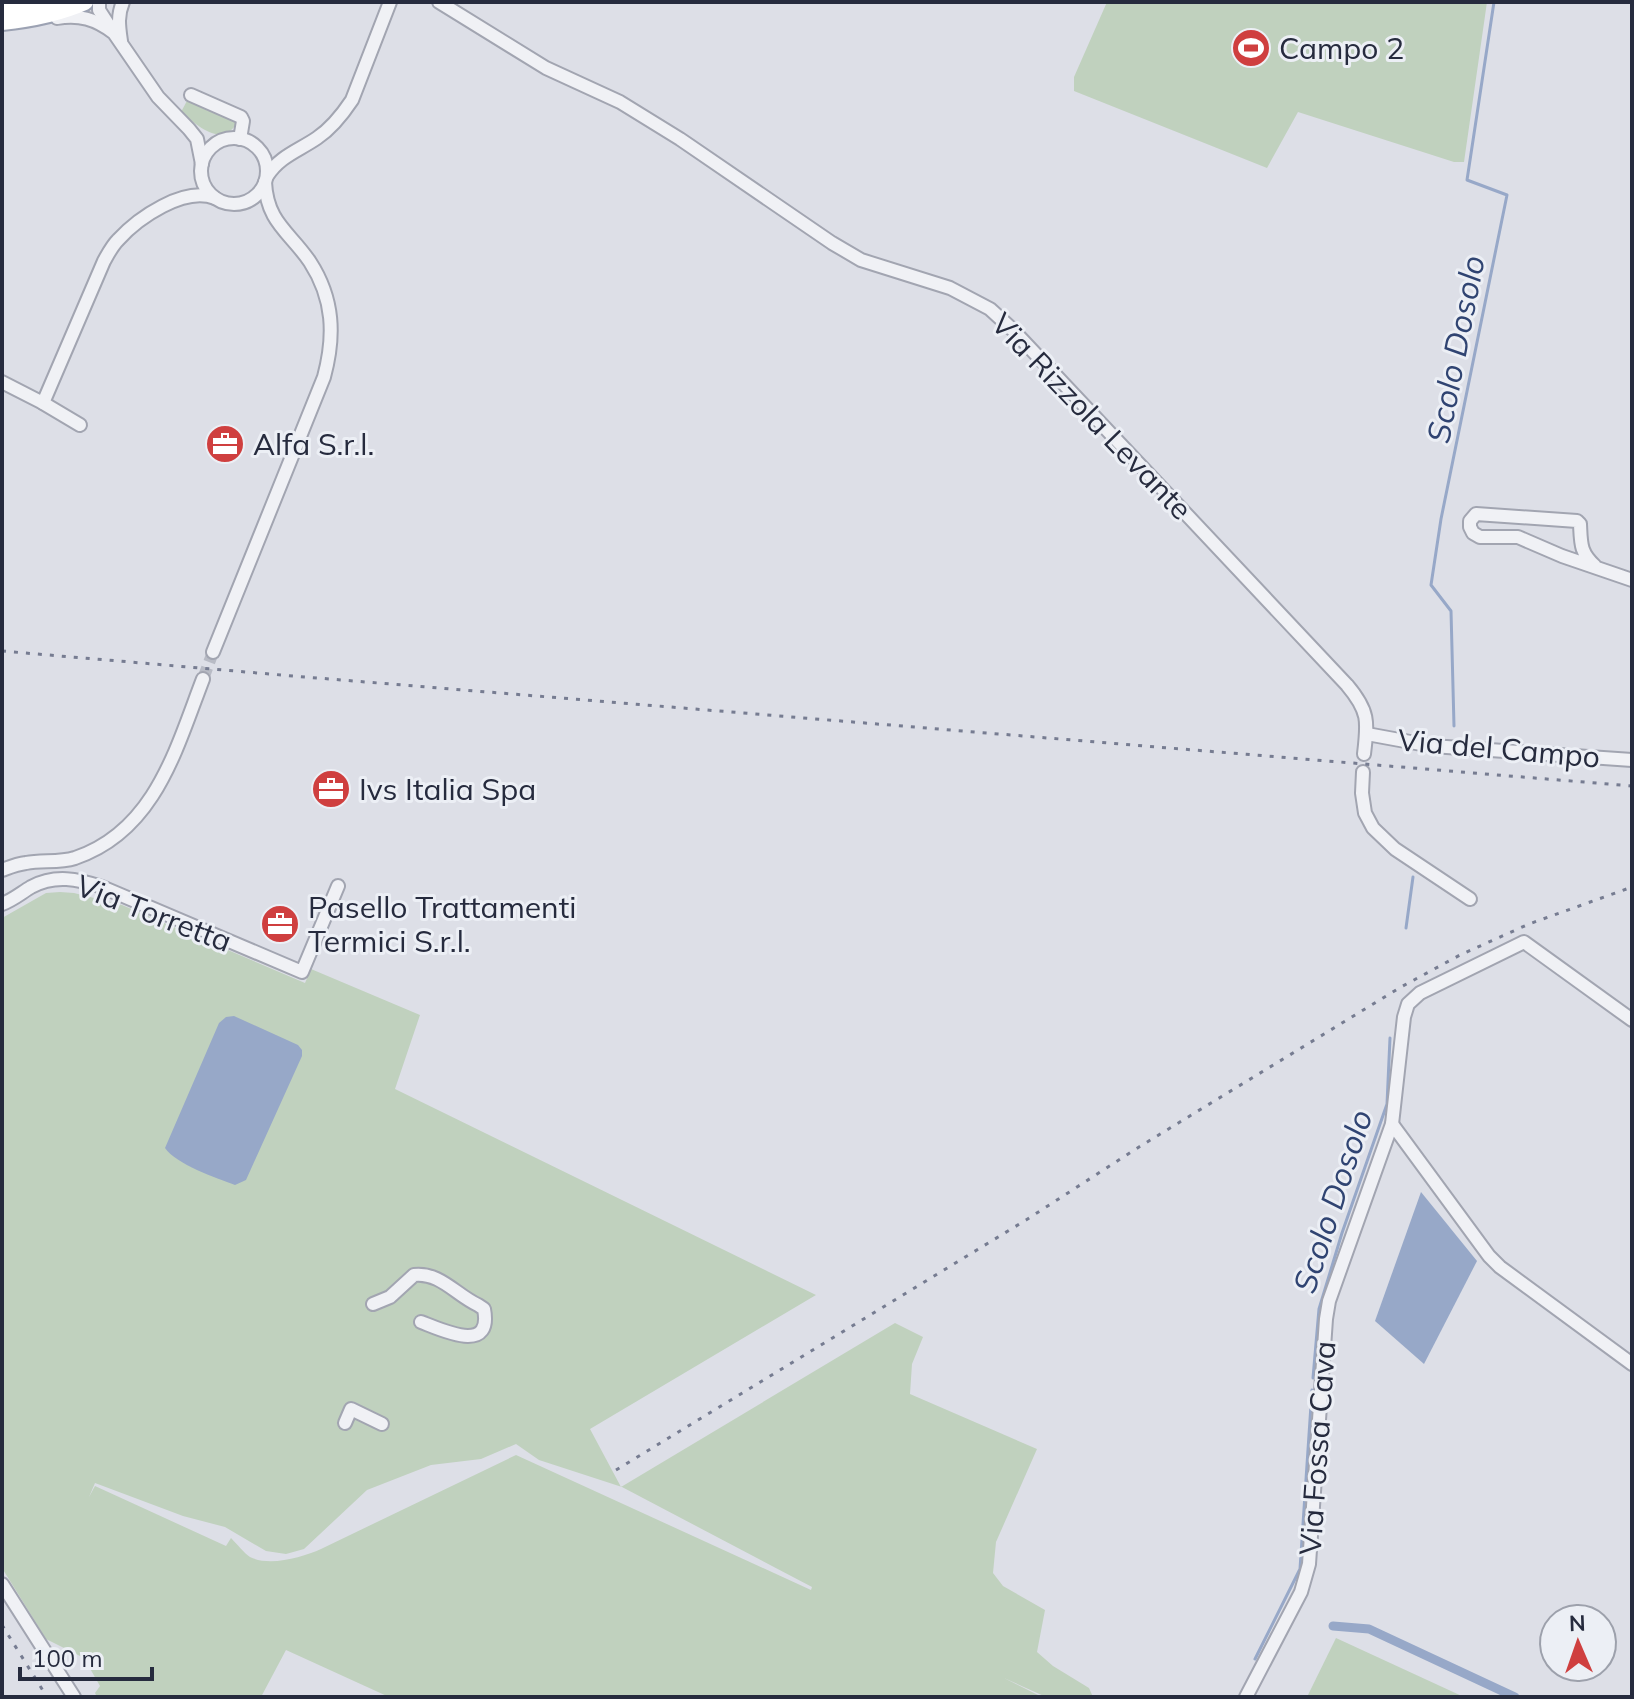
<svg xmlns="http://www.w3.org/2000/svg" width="1634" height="1699" viewBox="0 0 1634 1699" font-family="Mulish,sans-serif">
  <rect width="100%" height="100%" fill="#dddfe7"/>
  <g fill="#c0d1be" fill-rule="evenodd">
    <polygon points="1107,2 1487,2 1464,162 1454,162 1298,112 1267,168 1074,91 1074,77"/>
    <path d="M 188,99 L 200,104 L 201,107 L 208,111 L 212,108 L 234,118 L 237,123 C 221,149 196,124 181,112 Z"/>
    <path d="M 60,892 L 74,893 L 122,905 L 305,983 L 311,969 L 420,1015 L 395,1089 L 816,1295 L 590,1429 L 621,1487 L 895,1323 L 923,1337 L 912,1364 L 910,1394 L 1037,1449 L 996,1542 L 993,1573 L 1003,1586 L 1045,1610 L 1037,1652 L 1053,1666 L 1089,1688 L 1093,1697 L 1046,1697 L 1004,1678 L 1042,1697 L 389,1697 L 286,1650 L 261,1697 L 97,1697 L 95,1693 L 100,1686 L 84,1658 L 46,1639 L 2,1568 L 2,918 L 46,893 ZM 516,1444 L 539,1460 L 622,1487 L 812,1587 L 811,1590 L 516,1455 L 321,1549 C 303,1557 270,1567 250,1557 C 244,1553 237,1544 231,1538 L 226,1546 L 95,1486 L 89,1497 L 95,1483 L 183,1516 L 225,1527 L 266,1551 L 286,1554 L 304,1549 L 367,1490 L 431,1465 L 481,1459 Z"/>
    <polygon points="1336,1638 1464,1697 1307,1697"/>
  </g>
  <g fill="#97a8c8">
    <path d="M 234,1016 L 298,1045 L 302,1050 L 302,1056 L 246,1180 L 235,1185 C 216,1178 176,1164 165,1148 L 219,1023 L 226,1017 Z"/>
    <polygon points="1421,1192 1477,1261 1424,1364 1375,1321"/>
  </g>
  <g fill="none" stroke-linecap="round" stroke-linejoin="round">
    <g stroke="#97a8c8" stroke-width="3">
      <polyline points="1454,726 1451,611 1431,585 1441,519 1507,195 1467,180 1494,2"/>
      <polyline points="1406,928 1413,877"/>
      <polyline points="1313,1378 1319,1309 1342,1233 1387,1104 1390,1038"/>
      <polyline points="1255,1659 1300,1569 1312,1390"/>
    </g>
    <polyline stroke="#97a8c8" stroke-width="9" points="1333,1626 1369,1629 1515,1697"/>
    <polyline stroke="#b8bbc5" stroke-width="12" stroke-dasharray="12 6" stroke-linecap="butt" points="203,679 213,652"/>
    <defs>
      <g id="minor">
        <polyline points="99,2 99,10 110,27"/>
        <path d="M 439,2 L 546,68 L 620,102 L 680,139 L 832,243 L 861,260 L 950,288 L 990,309 L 1013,330 L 1347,685 C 1369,711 1368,721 1364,754"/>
        <path d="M 57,18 C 79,14 96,19 114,33 L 158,97 L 189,129 L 197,139 L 202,164"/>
        <path d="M 121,41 C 119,27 117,16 123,2"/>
        <polyline points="191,95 241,117 243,121 240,139"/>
        <circle cx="234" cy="171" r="33"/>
        <path d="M 267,176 C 280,156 298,151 317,138 C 332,128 342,115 352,100 L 390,2"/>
        <path d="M 2,382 L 43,403 L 104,261 C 108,254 112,246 118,240 C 138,218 184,186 215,198"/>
        <polyline points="43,403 80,425"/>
        <path d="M 1595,566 C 1580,552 1581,544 1580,524 L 1577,521 L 1476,514 L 1470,521 L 1470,527 L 1473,533 L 1480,537 L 1518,537 L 1562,556 L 1632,580"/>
        <path d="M 213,652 L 324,377 C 335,336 334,299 310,262 C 290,232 267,223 265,182"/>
        <polyline points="1367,734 1432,746 1632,760"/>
        <polyline points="1363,772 1362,793 1365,813 1373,828 1395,849 1470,899"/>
        <path d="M 2,870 C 10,867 17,864 26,863 C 42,860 59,863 75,858 C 155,831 176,749 203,679"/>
        <path d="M 2,904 C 13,900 21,893 31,887 C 55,874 78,879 102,887 L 302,972 L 338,886"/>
        <polyline points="1392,1124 1489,1256 1500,1267 1632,1364"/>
        <path d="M 373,1304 L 390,1297 L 414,1275 C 440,1272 456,1295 478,1305 L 484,1309 C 493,1355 442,1330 421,1322"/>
        <polyline points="345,1423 351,1409 382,1424"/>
        <polyline points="2,1584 74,1697"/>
        <polyline points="1246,1697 1301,1592 1309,1564 1326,1319 1329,1301 1392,1124 1404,1017 1408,1004 1420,993 1524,942 1632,1020"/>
      </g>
      <g id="major">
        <polyline points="2,10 49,2"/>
        <path d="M 2,22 C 31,19 58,14 85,2"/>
      </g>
    </defs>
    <use href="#minor" stroke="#a2a5b1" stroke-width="16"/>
    <use href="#major" stroke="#9ca2b3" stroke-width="20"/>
    <use href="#minor" stroke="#f0f1f5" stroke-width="12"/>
    <use href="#major" stroke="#fff" stroke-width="16"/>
    <g stroke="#767c91" stroke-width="3" stroke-dasharray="4 8" stroke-linecap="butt">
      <polyline points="2,651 293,676 1632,786"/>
      <polyline points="616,1470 1026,1220 1139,1147 1401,987 1460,955 1529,924 1632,887"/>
      <polyline points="2,1625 47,1697"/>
    </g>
  </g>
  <defs>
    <symbol id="stadium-disc" viewBox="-11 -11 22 22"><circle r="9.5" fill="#cf3f3f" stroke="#eceff5"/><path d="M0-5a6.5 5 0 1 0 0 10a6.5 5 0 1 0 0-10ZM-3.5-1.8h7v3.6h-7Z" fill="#fff"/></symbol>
    <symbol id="office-disc" viewBox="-11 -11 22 22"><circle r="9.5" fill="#cf3f3f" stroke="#eceff5"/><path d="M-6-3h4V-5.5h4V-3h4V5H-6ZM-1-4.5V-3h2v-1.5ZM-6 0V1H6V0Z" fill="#fff"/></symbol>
  </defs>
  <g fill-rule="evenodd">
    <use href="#stadium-disc" x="1229" y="26" width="44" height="44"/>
    <use href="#office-disc" x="203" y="422" width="44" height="44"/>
    <use href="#office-disc" x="309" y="767" width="44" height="44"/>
    <use href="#office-disc" x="258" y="902" width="44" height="44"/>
  </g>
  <g text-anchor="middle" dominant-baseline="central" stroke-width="6" stroke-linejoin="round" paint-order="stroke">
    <g font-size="30" fill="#262b3e" stroke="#eceff5" text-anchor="start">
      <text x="1279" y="48">Campo 2</text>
      <text x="253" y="444">Alfa S.r.l.</text>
      <text x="359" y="789">Ivs Italia Spa</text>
      <text x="308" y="907">Pasello Trattamenti<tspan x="308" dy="34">Termici S.r.l.</tspan></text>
    </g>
    <g font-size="30" fill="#262b3e" stroke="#eceff5">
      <text transform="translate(1092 416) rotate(46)">Via Rizzola Levante</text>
      <text transform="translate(1499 748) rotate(5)">Via del Campo</text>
      <text transform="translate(154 913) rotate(21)">Via Torretta</text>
      <text transform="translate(1317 1448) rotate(-86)">Via Fossa Cava</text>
    </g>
    <g font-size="32" font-style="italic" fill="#304472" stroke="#eceff5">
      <text transform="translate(1455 349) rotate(-79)">Scolo Dosolo</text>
      <text transform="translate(1332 1201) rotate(-72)">Scolo Dosolo</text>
    </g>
  </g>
  <rect width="1634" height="1699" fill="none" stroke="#262b3e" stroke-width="8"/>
  <g transform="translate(1578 1643) rotate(358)"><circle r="38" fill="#eceff5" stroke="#9da1ac" stroke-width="2"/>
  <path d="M0-6L14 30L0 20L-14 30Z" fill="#cf3f3f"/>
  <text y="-12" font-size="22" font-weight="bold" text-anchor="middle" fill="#262b3e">N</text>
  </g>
  <path d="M20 1667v12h132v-12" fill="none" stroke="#262b3e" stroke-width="4"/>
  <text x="32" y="1667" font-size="24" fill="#262b3e" stroke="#eceff5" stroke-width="6" paint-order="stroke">100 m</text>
</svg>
